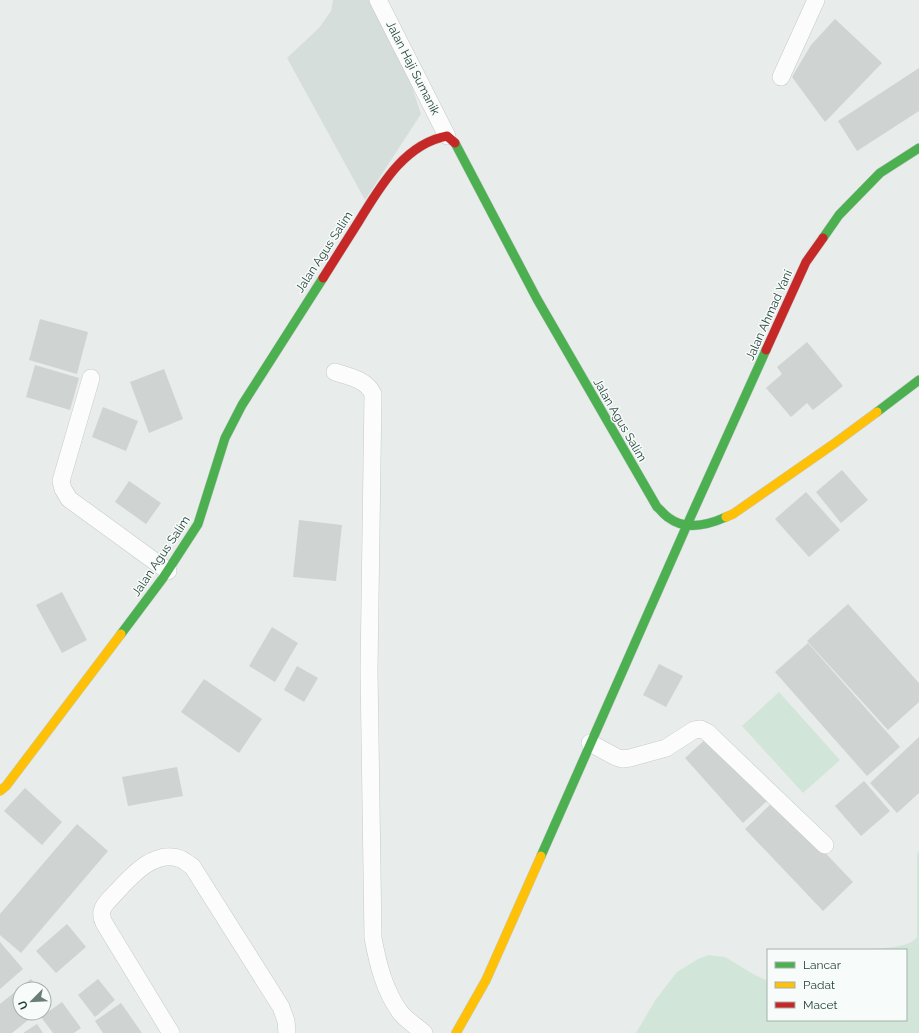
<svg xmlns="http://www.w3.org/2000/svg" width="919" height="1033" viewBox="0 0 919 1033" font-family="Raleway,sans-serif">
  <rect width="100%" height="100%" fill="#e8edeb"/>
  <polygon fill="#d6dedb" points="333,0 369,0 404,63 421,114 365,200 287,58 319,28 331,11"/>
  <g fill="#d1e6d8">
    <polygon points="779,692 840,760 803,793 742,726"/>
    <path d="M 919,851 L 919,1033 L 636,1033 L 656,999 L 677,972 L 698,959 L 709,955 L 725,957 L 755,975 L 768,981 L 768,1020 L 906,1020 L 906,950 L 862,950 C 877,948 909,949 917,937 L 917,854 Z"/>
  </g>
  <g fill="#cfd4d2">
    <polygon points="835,19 882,63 825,122 792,77 811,45"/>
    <polygon points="919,68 919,111 857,151 838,121"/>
    <polygon points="40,319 88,332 77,374 29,360"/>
    <polygon points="807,342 843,386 813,410 807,403 791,417 766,388 782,374 777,367"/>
    <polygon points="35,365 79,378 70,410 26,397"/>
    <polygon points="164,369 183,419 149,433 130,382"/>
    <polygon points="103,407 138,421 126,451 92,437"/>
    <polygon points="842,470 868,500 841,523 816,492"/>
    <polygon points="129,481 161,503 146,524 115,502"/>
    <polygon points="806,492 840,530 809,557 775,519"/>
    <polygon points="299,520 342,525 336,581 293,577"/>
    <polygon points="62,592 87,640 62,653 36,605"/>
    <polygon points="848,604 919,683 919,702 888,730 807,641"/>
    <polygon points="272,627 298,643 275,682 249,666"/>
    <polygon points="808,643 900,747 867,776 775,672"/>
    <polygon points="659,664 683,676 666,707 643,695"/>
    <polygon points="297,666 318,678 304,702 284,690"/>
    <polygon points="204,679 262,719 239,753 181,712"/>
    <polygon points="710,735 768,800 743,823 685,758"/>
    <polygon points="919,737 919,793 897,813 870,783"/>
    <polygon points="177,767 183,796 128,806 122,777"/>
    <polygon points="864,781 890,811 861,836 835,806"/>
    <polygon points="25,788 62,822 42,845 4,811"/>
    <polygon points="775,800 853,882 823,911 745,829"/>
    <polygon points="77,824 108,851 21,953 0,935 0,914"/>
    <polygon points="67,924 86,947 56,973 36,951"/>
    <polygon points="0,942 23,969 0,989"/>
    <polygon points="31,979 39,989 20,989 20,1013 37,1013 12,1033 0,1033 0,1004"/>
    <polygon points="98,979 115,1000 95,1017 78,995"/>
    <polygon points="62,1002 81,1028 74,1033 53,1033 41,1017"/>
    <polygon points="121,1003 142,1033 103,1033 95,1021"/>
    <polygon points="37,1024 43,1033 23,1033"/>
  </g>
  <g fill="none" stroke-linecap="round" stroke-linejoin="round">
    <defs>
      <g id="street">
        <polyline points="378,0 447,136"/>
        <polyline points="781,77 816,0"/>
        <path d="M 335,372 C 349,377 366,379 373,394 L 369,670 L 373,938 C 378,964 384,990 400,1012 C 406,1020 416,1026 424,1033"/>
        <polyline points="91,378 61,481 63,489 69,499 168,571"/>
        <polyline points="590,743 616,757 622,759 630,758 666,748 694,730 701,729 707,732 825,845"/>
        <path d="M 171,1033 L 104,923 C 100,915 101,909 107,902 C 125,884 151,847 181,859 C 185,861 188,864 192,866 L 281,1007 L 286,1021 L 287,1033"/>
      </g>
      <g id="fast">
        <path d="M 455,143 L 537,299 L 657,507 C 661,510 664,515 669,518 C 686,531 708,525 726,517"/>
        <polyline points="823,238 839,215 880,173 919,148"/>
        <polyline points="877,412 919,380"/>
        <polyline points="121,634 163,578 198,524 225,438 242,405 323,278"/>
        <polyline points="541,856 687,525 766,350"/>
      </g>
      <g id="slow">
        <polyline points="726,517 733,514 835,443 877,412"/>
        <polyline points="0,791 6,786 121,634"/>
        <polyline points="456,1033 486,980 541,856"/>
      </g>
      <g id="jam">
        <path d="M 323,278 C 335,259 347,240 359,221 C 380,187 404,144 447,136 L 455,143"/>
        <polyline points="766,350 806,262 823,238"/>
      </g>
    </defs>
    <use href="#street" stroke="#c5cac8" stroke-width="18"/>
    <use href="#fast" stroke="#c3cbc8" stroke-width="10"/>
    <use href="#slow" stroke="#c3cbc8" stroke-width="10"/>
    <use href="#jam" stroke="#c3cbc8" stroke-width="10"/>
    <use href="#street" stroke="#fcfcfc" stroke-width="17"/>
    <use href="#fast" stroke="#4caf50" stroke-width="9"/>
    <use href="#slow" stroke="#ffc107" stroke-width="9"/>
    <use href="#jam" stroke="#c62828" stroke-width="9"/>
  </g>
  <g text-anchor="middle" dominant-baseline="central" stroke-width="3" stroke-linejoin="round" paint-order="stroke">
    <g font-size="12" fill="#24423a" stroke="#f7fbf9">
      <text transform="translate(413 68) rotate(63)">Jalan Haji Sumanik</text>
      <text transform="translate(324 252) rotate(-57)">Jalan Agus Salim</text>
      <text transform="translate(769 315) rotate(-66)">Jalan Ahmad Yani</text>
      <text transform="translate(620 420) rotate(60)">Jalan Agus Salim</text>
      <text transform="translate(161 556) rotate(-56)">Jalan Agus Salim</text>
    </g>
  </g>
  <rect x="767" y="949" width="140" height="72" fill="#f7fbf9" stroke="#a3b1ad"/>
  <rect x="775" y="962" width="20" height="6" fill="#4caf50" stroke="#a3b1ad"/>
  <text x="803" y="969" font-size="12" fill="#24423a">Lancar</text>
  <rect x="775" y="982" width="20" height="6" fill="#ffc107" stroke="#a3b1ad"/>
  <text x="803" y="989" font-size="12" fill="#24423a">Padat</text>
  <rect x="775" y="1002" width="20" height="6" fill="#c62828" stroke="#a3b1ad"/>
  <text x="803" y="1009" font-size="12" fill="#24423a">Macet</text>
  <g transform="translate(32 1001) rotate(246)"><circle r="19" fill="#f7fbf9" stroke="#a3b1ad"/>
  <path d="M0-3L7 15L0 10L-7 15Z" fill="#697e78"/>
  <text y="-6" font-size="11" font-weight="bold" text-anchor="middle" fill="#24423a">U</text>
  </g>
</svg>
